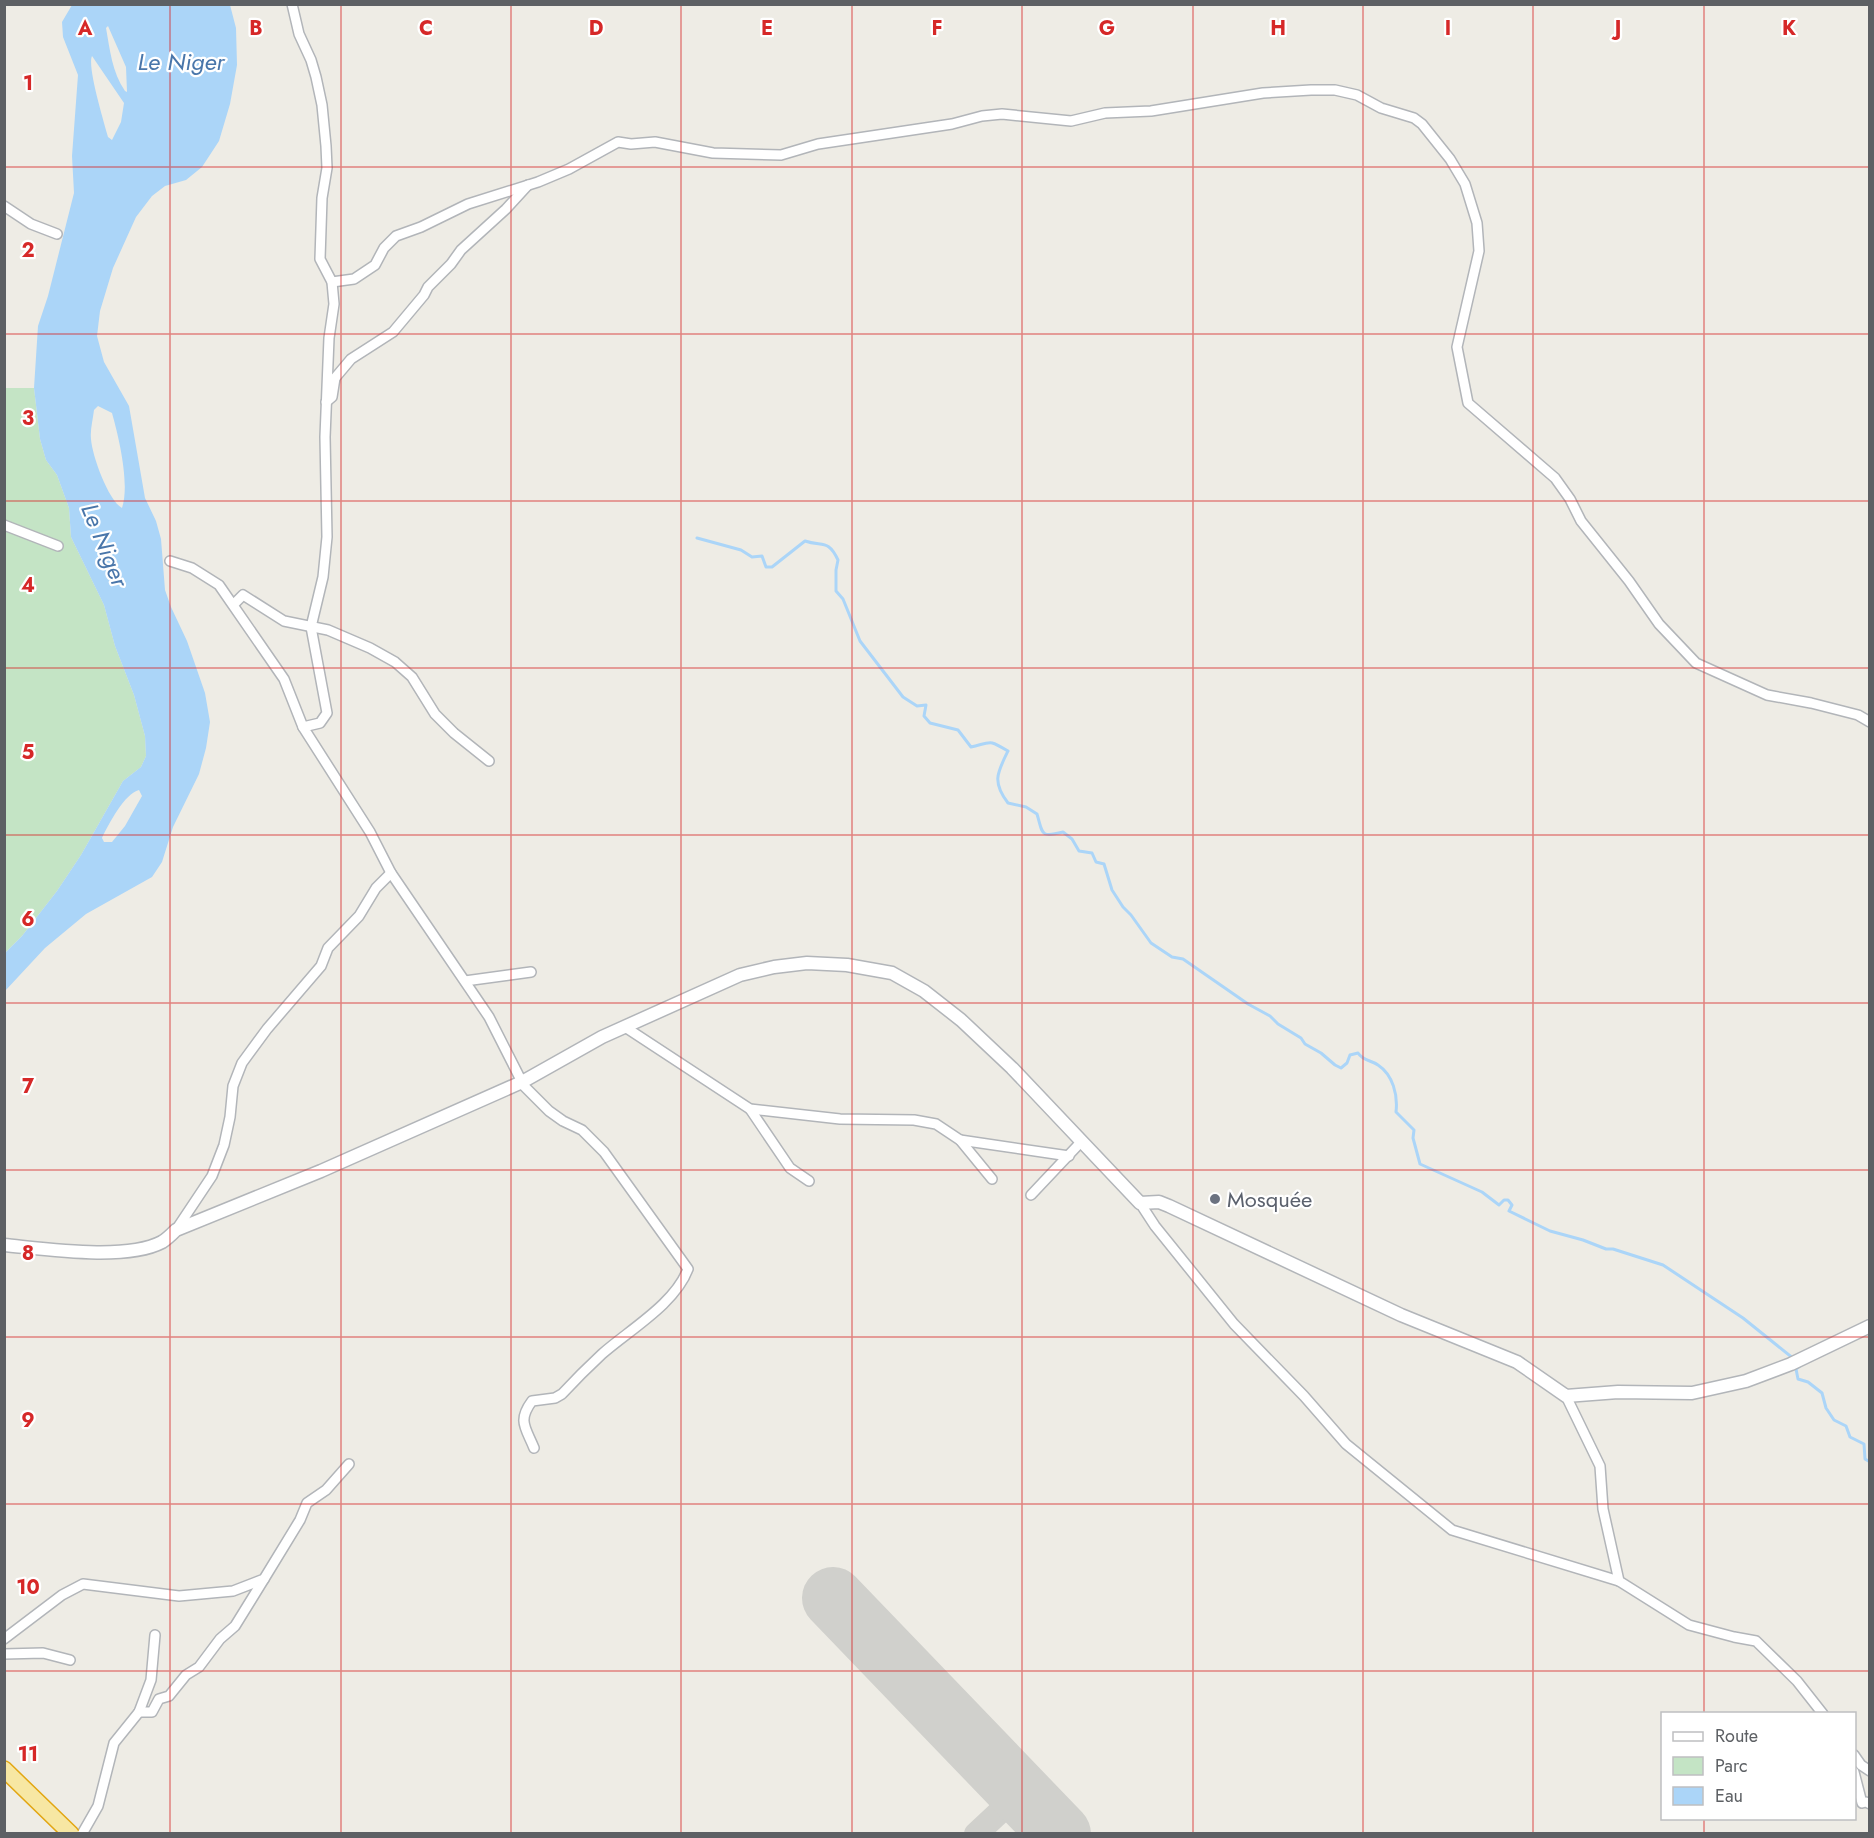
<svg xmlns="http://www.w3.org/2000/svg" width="1874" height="1838" viewBox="0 0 1874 1838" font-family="Jost,sans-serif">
  <rect width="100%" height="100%" fill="#eeece5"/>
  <polygon fill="#c4e4c5" points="5,388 34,388 40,439 46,460 57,475 69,508 71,537 104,605 115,646 134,695 145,736 146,756 141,767 123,781 81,855 57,891 22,936 5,953"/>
  <path fill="#abd5f8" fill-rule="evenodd" d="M 72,5 L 230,5 L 236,28 L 237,65 L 230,104 L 219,141 L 202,167 L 186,180 L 165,186 L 152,196 L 136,217 L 113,268 L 100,311 L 97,336 L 104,362 L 129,406 L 145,498 L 156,521 L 161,539 L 165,590 L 171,607 L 187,641 L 205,693 L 210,722 L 206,748 L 199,774 L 173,827 L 162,862 L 152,877 L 86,914 L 45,948 L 5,991 L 5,953 L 22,936 L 57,891 L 81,855 L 123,781 L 141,767 L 146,756 L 145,736 L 134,695 L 115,646 L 104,605 L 71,537 L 69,508 L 57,475 L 46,460 L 40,439 L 34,388 L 38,326 L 48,296 L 74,193 L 72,156 L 78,75 L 63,37 L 62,22 ZM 108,26 L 126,67 L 127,92 L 125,91 C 112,72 110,50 106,28 ZM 92,56 L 124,103 L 121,122 L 112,140 L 108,137 C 104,122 87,67 92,56 ZM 98,406 L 112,413 C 119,438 130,484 122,508 C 108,500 92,455 91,439 C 90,430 93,419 94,410 ZM 139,790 L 142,796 L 125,826 L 112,842 L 104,842 L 102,838 C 108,825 125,793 139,790 Z"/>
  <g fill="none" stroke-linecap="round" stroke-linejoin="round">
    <g stroke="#abd5f8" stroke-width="3">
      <path d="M 697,538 L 741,550 L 752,557 L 762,556 L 766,567 L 772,567 L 805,541 C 823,547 828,539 838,560 L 836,570 L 836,591 L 843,599 L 860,641 L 903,697 L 917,706 L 926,705 L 924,716 L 930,723 L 958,730 L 971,747 C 992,742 988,739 1008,751 C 997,773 992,782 1008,803 L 1026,807 L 1037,814 C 1043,834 1040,838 1063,832 L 1072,839 L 1079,851 L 1092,853 L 1096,862 L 1104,864 L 1112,890 L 1123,907 L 1131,915 L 1151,943 L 1172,957 L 1183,959 L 1248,1004 L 1270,1016 L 1278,1024 L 1301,1038 L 1305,1044 L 1321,1053 L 1335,1065 L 1341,1068 L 1347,1063 L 1350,1055 L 1358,1053 C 1363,1061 1371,1060 1378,1065 C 1393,1075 1398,1095 1396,1112 L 1414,1130 L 1413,1138 L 1420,1164 L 1482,1192 L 1499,1205 L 1504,1200 L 1508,1200 L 1512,1205 L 1509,1211 L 1550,1231 L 1583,1240 L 1606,1249 L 1613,1249 L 1663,1265 L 1743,1318 L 1794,1359"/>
      <polyline points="1800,1366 1796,1369 1798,1379 1808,1382 1822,1393 1826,1408 1834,1420 1846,1426 1850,1437 1864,1444 1865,1459 1870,1462"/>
    </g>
    <polyline stroke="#d0d0cc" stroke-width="24" points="976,1834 1021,1792"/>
    <polyline stroke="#d0d0cc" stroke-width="62" points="833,1598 1060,1834"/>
    <defs>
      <g id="minor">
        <path d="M 292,4 L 299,34 L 311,60 L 316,77 L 322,105 L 326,146 L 327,168 L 322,198 L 320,259 L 332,282 L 334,304 L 329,338 L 325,437 L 327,537 L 323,577 L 311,627 L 327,713 L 320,723 L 303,727 L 370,832 L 391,873 L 489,1017 L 524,1086 L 549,1111 L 563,1121 L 582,1130 L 604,1152 L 688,1269 C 675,1304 629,1330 602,1354 C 588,1367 575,1380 562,1394 L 555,1398 L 532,1401 C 517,1421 526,1428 534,1448"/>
        <polyline points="4,206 31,224 57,234"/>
        <polyline points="332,282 354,279 375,265 384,248 396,236 421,227 468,204 538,182 569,169 618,142 631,144 655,142 713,153 781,155 818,144 952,124 982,116 1002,114 1071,121 1105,113 1151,111 1263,93 1311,90 1335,90 1357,95 1381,108 1414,118 1422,124 1450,159 1465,184 1477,223 1479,251 1457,347 1468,403 1555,478 1570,499 1581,521 1629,581 1659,624 1696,663 1767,695 1811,703 1858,715 1870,722"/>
        <polyline points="326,402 332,397 335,378 351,359 393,332 424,295 428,287 451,264 461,250 506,209 528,185"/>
        <polyline points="4,525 58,546"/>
        <polyline points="170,561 192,568 219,585 284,679 303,727"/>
        <polyline points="234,604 243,595 284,621 328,630 370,648 395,662 412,677 435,714 454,733 489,761"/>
        <polyline points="465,981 531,972"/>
        <polyline points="625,1027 750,1109 840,1119 914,1120 936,1124 960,1140 992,1179"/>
        <polyline points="750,1109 790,1168 809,1181"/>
        <polyline points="960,1140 1069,1156"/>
        <polyline points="1031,1195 1081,1142"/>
        <polyline points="1140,1203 1155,1226 1234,1324 1304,1396 1346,1444 1452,1530 1619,1581"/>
        <polyline points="176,1230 212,1176 224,1145 230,1117 233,1086 242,1063 267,1029 321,966 328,948 359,916 376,888 391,873"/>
        <polyline points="1566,1396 1600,1466 1603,1509 1619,1581 1689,1625 1734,1637 1756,1641 1797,1681 1823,1714"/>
        <polyline points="4,1639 62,1595 83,1584 179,1596 233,1591 264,1579 300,1520 307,1503 326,1490 349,1464"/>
        <polyline points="4,1654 43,1653 70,1660"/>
        <polyline points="139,1712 152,1712 159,1699 169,1696 186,1675 199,1667 220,1639 235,1626 264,1579"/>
        <polyline points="1854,1755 1861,1765 1870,1771"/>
        <polyline points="1854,1772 1862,1803 1866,1802 1870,1804"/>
        <polyline points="82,1834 98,1806 114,1743 139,1712 151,1680 155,1635"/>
      </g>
      <path id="tertiary" d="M 4,1245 C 46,1249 126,1261 162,1242 C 167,1239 172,1234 176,1230 L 321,1171 L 522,1082 L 602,1037 L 740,975 L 774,967 L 807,963 L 847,965 L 892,973 L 924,991 L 961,1020 L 1012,1068 L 1140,1203 L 1159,1202 L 1169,1206 L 1401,1315 L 1517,1362 L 1566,1396 L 1618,1392 L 1692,1393 L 1746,1381 L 1791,1364 L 1870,1326"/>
      <polyline id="trunk" points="4,1769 71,1834"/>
    </defs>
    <use href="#minor" stroke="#b2b5b9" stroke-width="12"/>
    <use href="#tertiary" stroke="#b2b5b9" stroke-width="15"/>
    <use href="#trunk" stroke="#e2a612" stroke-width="18"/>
    <use href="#minor" stroke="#fff" stroke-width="9"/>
    <use href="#tertiary" stroke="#fff" stroke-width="12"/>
    <use href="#trunk" stroke="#f7e7a3" stroke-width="15"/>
  </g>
  <path fill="none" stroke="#d62828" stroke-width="1.5" stroke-opacity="0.55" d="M 170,4 L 170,1834M 341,4 L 341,1834M 511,4 L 511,1834M 681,4 L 681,1834M 852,4 L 852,1834M 1022,4 L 1022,1834M 1193,4 L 1193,1834M 1363,4 L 1363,1834M 1533,4 L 1533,1834M 1704,4 L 1704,1714M 4,167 L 1870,167M 4,334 L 1870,334M 4,501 L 1870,501M 4,668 L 1870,668M 4,835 L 1870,835M 4,1003 L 1870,1003M 4,1170 L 1870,1170M 4,1337 L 1870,1337M 4,1504 L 1870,1504M 4,1671 L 1870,1671M 1704,1818 L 1704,1834"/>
  <circle fill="#6b7280" stroke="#fff" stroke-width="2" cx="1215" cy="1199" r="6"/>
  <g text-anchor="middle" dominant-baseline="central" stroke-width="4.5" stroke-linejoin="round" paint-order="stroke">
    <g font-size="22" fill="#5b616d" stroke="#fff" text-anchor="start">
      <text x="1227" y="1199">Mosquée</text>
    </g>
    <g font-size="24" font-style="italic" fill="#4976aa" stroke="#fff">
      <text x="181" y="61">Le Niger</text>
      <text transform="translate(105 545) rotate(68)">Le Niger</text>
    </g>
  </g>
  <g font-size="20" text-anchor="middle" font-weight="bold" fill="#d62828" stroke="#fff" stroke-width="4.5" stroke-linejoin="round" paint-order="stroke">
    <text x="85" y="35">A</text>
    <text x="256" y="35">B</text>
    <text x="426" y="35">C</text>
    <text x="596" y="35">D</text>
    <text x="767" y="35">E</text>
    <text x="937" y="35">F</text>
    <text x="1107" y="35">G</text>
    <text x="1278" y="35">H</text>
    <text x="1448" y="35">I</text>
    <text x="1618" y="35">J</text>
    <text x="1789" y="35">K</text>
    <text x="28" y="90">1</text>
    <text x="28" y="257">2</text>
    <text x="28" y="425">3</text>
    <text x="28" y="592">4</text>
    <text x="28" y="759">5</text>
    <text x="28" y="926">6</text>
    <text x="28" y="1093">7</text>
    <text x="28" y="1260">8</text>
    <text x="28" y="1427">9</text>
    <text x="28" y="1594">10</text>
    <text x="28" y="1761">11</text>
  </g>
  <rect width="1874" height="1838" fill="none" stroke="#5d6064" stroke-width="12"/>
  <rect x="1661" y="1712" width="195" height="108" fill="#ffffff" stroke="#bebfc1" stroke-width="1.5"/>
  <rect x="1673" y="1732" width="30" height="9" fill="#ffffff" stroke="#bebfc1" stroke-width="1.5"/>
  <text x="1715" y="1742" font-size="18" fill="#5d6064">Route</text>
  <rect x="1673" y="1757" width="30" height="18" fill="#c4e4c5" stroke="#bebfc1" stroke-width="1.5"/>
  <text x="1715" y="1772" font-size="18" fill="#5d6064">Parc</text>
  <rect x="1673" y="1787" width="30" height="18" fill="#abd5f8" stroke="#bebfc1" stroke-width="1.5"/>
  <text x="1715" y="1802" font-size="18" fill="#5d6064">Eau</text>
</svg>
